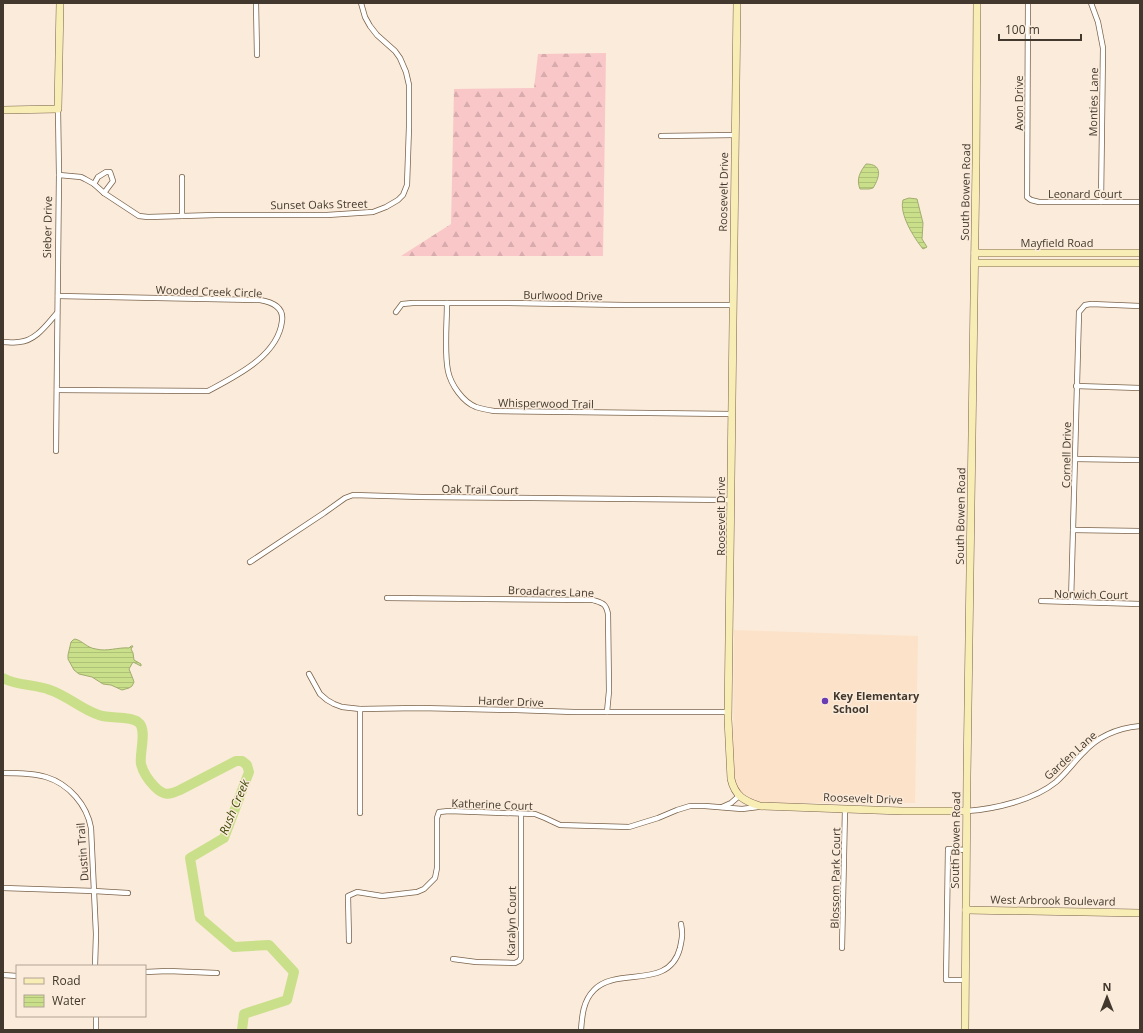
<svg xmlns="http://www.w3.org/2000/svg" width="1143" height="1033" viewBox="0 0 1143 1033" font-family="'Open Sans',sans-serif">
  <defs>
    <pattern id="forest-firs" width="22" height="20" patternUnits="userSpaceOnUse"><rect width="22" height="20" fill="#fac7c9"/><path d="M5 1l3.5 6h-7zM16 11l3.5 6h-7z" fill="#d8acad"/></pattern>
    <pattern id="water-rules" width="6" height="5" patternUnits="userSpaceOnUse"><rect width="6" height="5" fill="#cadf8a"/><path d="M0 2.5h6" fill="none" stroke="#afc077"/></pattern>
  </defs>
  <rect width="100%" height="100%" fill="#fbebda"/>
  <polygon fill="#fce2c8" points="734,630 918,636 915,803 762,803 750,798 740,791 735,779 733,765"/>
  <polygon fill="url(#forest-firs)" points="606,53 603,256 401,256 451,224 454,89 534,88 538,54"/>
  <g fill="url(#water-rules)" stroke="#a1ad6e">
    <path d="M 866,164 C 883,164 880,177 873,188 L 869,189 L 860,189 C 856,179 860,172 866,164 Z"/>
    <path d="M 909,198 L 917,199 L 923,223 L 922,239 L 927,247 L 923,249 C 914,238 899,214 903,200 Z"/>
    <path d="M 75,639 C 83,641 87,648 96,649 C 107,652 118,647 129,648 L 131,646 L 133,646 L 131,649 L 133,653 L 134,660 L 141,664 L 141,666 L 133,662 L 129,669 L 133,679 L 134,682 L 132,686 L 129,688 L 122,690 L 111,685 L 103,684 L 92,677 L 79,674 L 74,670 L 68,659 L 68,655 L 71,642 L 73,640 Z"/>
  </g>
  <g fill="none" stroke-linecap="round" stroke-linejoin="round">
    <path stroke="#cadf8a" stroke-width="10" d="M 3,678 C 17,686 35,684 50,690 C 68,696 82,710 99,715 C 110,719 130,716 138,722 C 148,729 139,753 141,764 C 143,772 149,781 155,787 C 164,796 169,795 180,790 L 236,761 L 242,761 L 247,765 L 249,772 L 224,838 L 190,858 L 200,918 L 234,947 L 269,945 L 294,972 L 287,1000 L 244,1014 L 242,1030"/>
    <defs>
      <g id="street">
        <polyline points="256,3 257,55"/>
        <polyline points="1028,3 1027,197 1031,200 1039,202 1140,202"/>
        <polyline points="1091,3 1098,22 1103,48 1101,202"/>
        <polyline points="661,136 735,135"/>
        <polyline points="59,175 81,177 85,179 94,184 104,193 139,216 148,217 216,215 327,215 373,212 386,207 398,200 403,195 407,185 409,127 409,85 406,72 400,58 395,51 377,35 370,26 365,17 361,3"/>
        <polyline points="94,184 98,177 106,172 110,172 113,181 104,193"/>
        <polyline points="182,216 182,177"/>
        <path d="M 447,303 C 447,324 444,351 448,371 C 451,385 463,402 476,407 C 482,409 488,410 494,411 L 731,414"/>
        <polyline points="396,312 402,304 413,303 509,303 625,305 733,305"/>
        <path d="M 3,342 C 8,342 14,343 19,342 C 36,341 47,324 57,313"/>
        <polyline points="1076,386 1140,388"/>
        <path d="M 57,390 L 208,391 C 236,376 278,356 282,321 C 284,307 272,302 260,300 L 58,296"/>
        <polyline points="56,451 59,175 58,109"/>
        <polyline points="1075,459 1140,460"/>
        <polyline points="1073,530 1140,531"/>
        <polyline points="250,562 324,513 345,498 353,495 421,497 731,500"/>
        <path d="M 387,598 L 593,600 C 602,603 606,603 608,614 L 609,691 L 607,712"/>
        <polyline points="1041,601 1140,604"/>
        <polyline points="1071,602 1079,312 1085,305 1091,304 1140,306"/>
        <polyline points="309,674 320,694 327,700 334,704 342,707 360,709 419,708 516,710 574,712 728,712"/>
        <polyline points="360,709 360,813"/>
        <path d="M 3,773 C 17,773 33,773 46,777 C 69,784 87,805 91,828 L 96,934 L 95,966"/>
        <polyline points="722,807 731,803 739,796"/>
        <path d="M 967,811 C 995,809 1034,800 1056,782 C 1066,773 1074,762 1083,753 C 1098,736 1118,728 1140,726"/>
        <polyline points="3,888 94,891 128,893"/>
        <polyline points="349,941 348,896 357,892 382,896 417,892 424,889 435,878 437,868 437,818 439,812 449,811 535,814 545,818 560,825 629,827 658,818 677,810 690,806 705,806 742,809 758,807"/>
        <polyline points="842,948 845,809"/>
        <polyline points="453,959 476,962 515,963 519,961 521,958 521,814"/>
        <polyline points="145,972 168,971 217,973"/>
        <polyline points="3,975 17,976"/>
        <polyline points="965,980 946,980 948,849 967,850"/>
        <polyline points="96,1016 96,1030"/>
        <path d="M 581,1030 C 582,1016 583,1001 594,990 C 617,966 669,991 680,948 C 682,938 683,935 681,924"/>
      </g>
      <g id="secondary">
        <path d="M 737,3 L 728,719 L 731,779 C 735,796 744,801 760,806 L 902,811 L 967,811"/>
        <polyline points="3,110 58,109 60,3"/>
        <polyline points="975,253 1140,253"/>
        <polyline points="975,263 1140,263"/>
        <polyline points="966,910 1140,913"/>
        <polyline points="965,1030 967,776 976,163 977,3"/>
      </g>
    </defs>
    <use href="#street" stroke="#79624a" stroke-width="6"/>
    <use href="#secondary" stroke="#79624a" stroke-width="8"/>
    <use href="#street" stroke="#fff" stroke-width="4.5"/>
    <use href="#secondary" stroke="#f9edb6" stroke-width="7"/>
  </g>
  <circle fill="#6a3bb2" stroke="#fbebda" stroke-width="1.5" cx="825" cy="701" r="4"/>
  <g text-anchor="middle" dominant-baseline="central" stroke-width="3" stroke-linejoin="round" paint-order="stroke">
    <g font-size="11" fill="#42382d" stroke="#fbebda">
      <text transform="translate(1093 102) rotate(-89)">Monties Lane</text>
      <text transform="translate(1018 103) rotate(-90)">Avon Drive</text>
      <text transform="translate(723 192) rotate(-89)">Roosevelt Drive</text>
      <text transform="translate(965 192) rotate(-89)">South Bowen Road</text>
      <text x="1085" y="193">Leonard Court</text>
      <text transform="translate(319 204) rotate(-1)">Sunset Oaks Street</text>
      <text transform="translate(47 227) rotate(-89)">Sieber Drive</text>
      <text x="1057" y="242">Mayfield Road</text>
      <text transform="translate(209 291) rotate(2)">Wooded Creek Circle</text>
      <text transform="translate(563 295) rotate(1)">Burlwood Drive</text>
      <text transform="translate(546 403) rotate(1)">Whisperwood Trail</text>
      <text transform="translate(1066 455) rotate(-89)">Cornell Drive</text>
      <text transform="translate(480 489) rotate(1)">Oak Trail Court</text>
      <text transform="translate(720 516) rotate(-90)">Roosevelt Drive</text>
      <text transform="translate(960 516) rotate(-89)">South Bowen Road</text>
      <text transform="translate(551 591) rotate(2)">Broadacres Lane</text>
      <text transform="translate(1091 594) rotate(1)">Norwich Court</text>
      <text transform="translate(511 701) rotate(2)">Harder Drive</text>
      <text transform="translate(1070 755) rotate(-42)">Garden Lane</text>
      <text transform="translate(863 798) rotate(2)">Roosevelt Drive</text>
      <text transform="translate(492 804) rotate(2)">Katherine Court</text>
      <text transform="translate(955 840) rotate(-89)">South Bowen Road</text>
      <text transform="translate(82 852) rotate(-94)">Dustin Trail</text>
      <text transform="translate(835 878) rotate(-89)">Blossom Park Court</text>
      <text transform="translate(1053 900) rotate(1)">West Arbrook Boulevard</text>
      <text transform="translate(511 921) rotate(-89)">Karalyn Court</text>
    </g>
    <g font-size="11" font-weight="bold" fill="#42382d" stroke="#fbebda" text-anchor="start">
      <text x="833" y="695">Key Elementary<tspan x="833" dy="13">School</tspan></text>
    </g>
    <g font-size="12" font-style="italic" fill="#3c4706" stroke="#fbebda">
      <text transform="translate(234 807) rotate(-67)">Rush Creek</text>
    </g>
  </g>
  <rect width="1143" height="1033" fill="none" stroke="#42382d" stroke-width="8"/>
  <rect x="16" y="965" width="130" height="52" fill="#fbebda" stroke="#b1a395"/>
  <rect x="24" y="978" width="20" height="6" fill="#f9edb6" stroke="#b1a395"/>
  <text x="52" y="985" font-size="12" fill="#42382d">Road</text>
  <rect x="24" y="995" width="20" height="12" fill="url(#water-rules)" stroke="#b1a395"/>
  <text x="52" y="1005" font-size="12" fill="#42382d">Water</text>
  <g transform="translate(1107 997)" stroke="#fbebda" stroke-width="3" paint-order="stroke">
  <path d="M0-3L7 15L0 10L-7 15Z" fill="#42382d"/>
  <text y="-6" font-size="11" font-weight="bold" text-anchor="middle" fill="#42382d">N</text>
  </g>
  <path d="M999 34v6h82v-6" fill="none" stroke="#42382d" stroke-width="2"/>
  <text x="1005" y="34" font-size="12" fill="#42382d" stroke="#fbebda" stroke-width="3" paint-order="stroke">100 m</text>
</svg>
